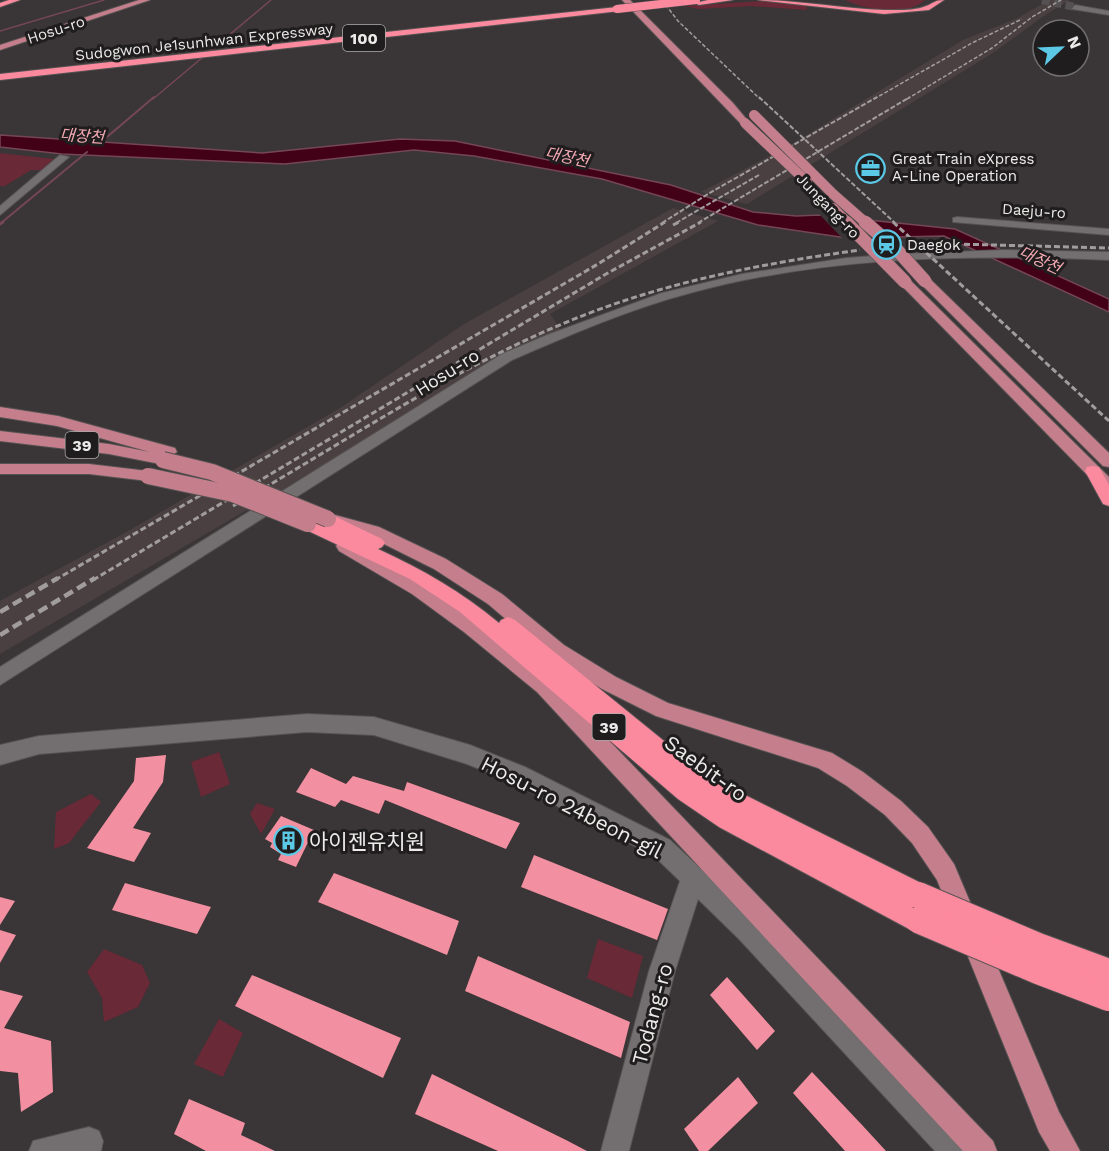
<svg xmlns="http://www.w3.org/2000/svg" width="1109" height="1151" viewBox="0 0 1109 1151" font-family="'Work Sans','Noto Sans KR',sans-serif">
  <rect width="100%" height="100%" fill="#3a3536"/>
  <g fill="#4b4041">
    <polygon points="1049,0 1070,0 1045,15 993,53 747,204 701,192 787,147 963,40 1018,18"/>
    <polygon points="673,208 718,221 550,314 563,333 367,440 0,654 0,601 130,530 340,408 464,324"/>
  </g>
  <g fill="#692937">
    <path d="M 845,0 L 925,0 C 907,17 865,10 845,0 Z"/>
    <polygon points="765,1 806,5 807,10 751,6 699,9 684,6"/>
    <polygon points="0,153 54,159 42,170 31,170 5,186 0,186"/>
    <polygon points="219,752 230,784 201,797 191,762"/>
    <polygon points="91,794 101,802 69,843 54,849 56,812"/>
    <polygon points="257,803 275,809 261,834 250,814"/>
    <polygon points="598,939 643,956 632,998 587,978"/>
    <polygon points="104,949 142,965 150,983 138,1007 104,1022 102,998 87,972"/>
    <polygon points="219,1019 243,1033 223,1077 194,1064"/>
  </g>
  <polygon fill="#420116" stroke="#754756" stroke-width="1.5" points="0,135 262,153 400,139 455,141 671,185 753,212 796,216 820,215 955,229 1109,299 1109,312 944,236 847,238 758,225 602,179 474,156 414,150 285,164 62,154 0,147"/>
  <polygon fill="#3a3536" points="817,212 868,216 893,240 845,241"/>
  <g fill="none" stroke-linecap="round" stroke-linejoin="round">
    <g stroke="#754756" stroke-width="1.5">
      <polyline points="0,31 104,0"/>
      <polyline points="153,99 271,0"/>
    </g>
    <g stroke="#754756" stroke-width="2">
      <polyline points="107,137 154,97"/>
      <polyline points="1,223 87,152"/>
    </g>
    <polyline stroke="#754756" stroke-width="3" points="0,224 3,222"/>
  </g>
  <g fill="#f290a1">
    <polygon points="166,755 163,782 133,828 151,833 134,862 87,848 134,781 136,758"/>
    <polygon points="311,768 346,784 353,776 404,791 407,782 520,823 506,849 385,800 379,814 341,800 335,807 296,792"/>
    <polygon points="281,816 314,830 296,867 278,860 281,854 270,847 272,843 265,839"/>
    <polygon points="534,855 668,909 657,940 521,887"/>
    <polygon points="334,873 459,921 447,955 318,902"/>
    <polygon points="125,883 171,896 211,907 197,934 112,910"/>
    <polygon points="0,897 15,901 0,925"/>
    <polygon points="0,930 16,935 0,963"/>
    <polygon points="478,956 630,1022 621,1058 465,991"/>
    <polygon points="252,975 401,1038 383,1078 235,1006"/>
    <polygon points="727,977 775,1031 757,1050 710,995"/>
    <polygon points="0,990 23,996 4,1028 51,1041 53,1092 21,1112 18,1073 0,1071"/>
    <polygon points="812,1072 863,1126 886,1151 845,1151 793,1093"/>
    <polygon points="432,1074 566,1140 587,1151 498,1151 415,1114"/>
    <polygon points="738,1077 758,1103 708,1151 699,1151 684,1129"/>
    <polygon points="189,1099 245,1123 241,1135 275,1151 206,1151 174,1134"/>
  </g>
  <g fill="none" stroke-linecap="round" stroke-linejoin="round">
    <polyline stroke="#555051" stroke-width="8" stroke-dasharray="8 4" stroke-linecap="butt" points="1042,0 1075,7"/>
    <defs>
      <g id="minor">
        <polygon points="1075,5 1109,11 1109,15 1072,9"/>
        <polygon points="60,155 69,157 0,215 0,206"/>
        <polygon points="957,217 1109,229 1109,235 953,222 953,218"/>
        <path d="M 1004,250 L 1109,252 L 1109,260 C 969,254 826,256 690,293 C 629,309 570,335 512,360 L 0,685 L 0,667 L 502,354 L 547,335 L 662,293 L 742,274 L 846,258 L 898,254 Z"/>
        <polygon points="307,714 374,717 470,745 525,767 670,840 757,921 965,1141 969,1151 935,1151 739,939 698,899 675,971 629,1151 601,1151 649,971 680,881 654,856 509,781 467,764 374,735 307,732 39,754 0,765 0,745 39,736"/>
        <polygon points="89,1127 99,1131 103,1141 101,1151 29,1151 33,1141"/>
      </g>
      <g id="major">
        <polygon points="139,0 150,0 0,50 0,45"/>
        <polygon points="622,0 630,0 733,103 748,121 748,125 742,125"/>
        <polygon points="925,277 929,278 1109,453 1109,467 1103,466 921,284 919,281"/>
        <polygon points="905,278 909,279 1109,477 1109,493 1103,491 901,285 899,282"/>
        <polygon points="0,407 58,416 175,448 177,452 169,457 161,455 163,458 161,462 155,463 109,454 0,441 0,431 109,444 150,452 57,426 0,417"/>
        <polygon points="0,464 89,464 148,471 154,472 156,476 154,480 148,481 89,474 0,474"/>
        <polygon points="335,515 379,527 446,559 502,594 564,645 616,677 668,703 832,753 863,772 901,801 928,827 954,864 1059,1112 1080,1151 1050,1151 1039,1132 937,880 912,843 885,815 847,786 818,768 656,716 602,689 550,657 488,604 434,569 368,536 329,525 327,521 329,517"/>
        <polygon points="345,540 424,584 478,622 551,680 993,1141 997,1151 963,1151 537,692 464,632 412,594 339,551 336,546 339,541"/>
      </g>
      <g id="highway">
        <polygon points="9,0 20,0 0,7 0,3"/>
        <polygon points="733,0 699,5 695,3 708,0"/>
        <path d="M 758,0 C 801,0 842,9 885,10 C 897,10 914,11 926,6 C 934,3 935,0 944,0 L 929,10 L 884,14 Z"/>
        <polygon points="617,7 620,11 0,80 0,74"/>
        <polygon points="1093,466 1099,467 1109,485 1109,506 1103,504 1085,471 1087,467"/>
        <path d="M 328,513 L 382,539 L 385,543 L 382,547 L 378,549 C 422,569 462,592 499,623 L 501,620 L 508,617 L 515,620 L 685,758 L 737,791 L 927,886 L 930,895 L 927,904 L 918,907 L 927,911 L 930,920 L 927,929 L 918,932 L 909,929 L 719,827 L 678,799 L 460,612 L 410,579 L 302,528 L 299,524 L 302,520 L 308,518 L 324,524 L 320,519 L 322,515 Z"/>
      </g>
    </defs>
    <use href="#minor" stroke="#565252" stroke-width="2"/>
    <use href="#major" stroke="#565252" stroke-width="2"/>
    <use href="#highway" stroke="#565252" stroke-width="2"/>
    <use href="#minor" fill="#736e6f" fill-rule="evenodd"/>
    <use href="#major" fill="#c57f8c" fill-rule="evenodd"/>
    <use href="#highway" fill="#fc8a9f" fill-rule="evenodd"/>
    <g stroke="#a19d9e" stroke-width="1.5" stroke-dasharray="4 2" stroke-linecap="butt">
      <polyline points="662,0 678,21 760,99"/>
      <polyline points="874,99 972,43 1022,19"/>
      <polyline points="907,99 992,48 1032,17 1061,0"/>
    </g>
    <g stroke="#a19d9e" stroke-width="2" stroke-dasharray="5 2" stroke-linecap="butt">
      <polyline points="759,97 895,223"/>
      <polyline points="662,223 708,194 877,97"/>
      <polyline points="676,223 759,175"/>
      <polyline points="698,223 910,97"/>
    </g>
    <g stroke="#a19d9e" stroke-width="3" stroke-dasharray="6 3" stroke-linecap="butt">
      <polyline points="893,222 1109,421"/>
      <polyline points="673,225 679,222"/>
      <polyline points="955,244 1109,248"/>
      <path d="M 233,506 C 349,440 462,362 587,314 C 675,280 767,263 860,250"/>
      <polyline points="55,580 598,264 665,222"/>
      <polyline points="93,580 606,274 701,222"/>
    </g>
    <g stroke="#a19d9e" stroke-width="4.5" stroke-dasharray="10 5" stroke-linecap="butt">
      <polyline points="0,612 58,578"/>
      <polyline points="0,635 95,578"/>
    </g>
    <defs>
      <g id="major-bridge-far2">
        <polyline points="754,115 833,194 866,223"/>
        <polyline points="745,123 807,182"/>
        <polyline points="833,208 848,223"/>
      </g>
      <g id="major-bridge-far1">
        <polyline points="846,222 905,282"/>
        <polyline points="865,222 898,251 925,281"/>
      </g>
      <g id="major-bridge">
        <polyline points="163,460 212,472 328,519"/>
        <polyline points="148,476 233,494 308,524"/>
      </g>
      <polyline id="highway-bridge-far1" points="617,9 696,0"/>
      <g id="highway-bridge">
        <polyline points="918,895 1038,946 1109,972"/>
        <polyline points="918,920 1038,971 1109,998"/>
      </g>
    </defs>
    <use href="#major-bridge-far2" stroke="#565252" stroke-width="11" stroke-linecap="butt"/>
    <use href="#major-bridge-far1" stroke="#565252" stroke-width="14" stroke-linecap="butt"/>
    <use href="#major-bridge" stroke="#565252" stroke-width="18" stroke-linecap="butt"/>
    <use href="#highway-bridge-far1" stroke="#565252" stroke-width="9" stroke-linecap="butt"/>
    <use href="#highway-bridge" stroke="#565252" stroke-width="28" stroke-linecap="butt"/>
    <use href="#major-bridge-far2" stroke="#c57f8c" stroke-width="10"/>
    <use href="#major-bridge-far1" stroke="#c57f8c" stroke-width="13"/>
    <use href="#major-bridge" stroke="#c57f8c" stroke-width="16"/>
    <use href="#highway-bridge-far1" stroke="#fc8a9f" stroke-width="8"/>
    <use href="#highway-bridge" stroke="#fc8a9f" stroke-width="26"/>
  </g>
  <defs>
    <symbol id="office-ring" viewBox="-11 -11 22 22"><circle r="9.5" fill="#1f1d1d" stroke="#5bc8e6" stroke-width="1.5"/><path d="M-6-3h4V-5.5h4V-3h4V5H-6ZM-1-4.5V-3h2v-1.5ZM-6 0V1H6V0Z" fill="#5bc8e6"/></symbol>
    <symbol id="station-ring" viewBox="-11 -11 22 22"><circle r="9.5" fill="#1f1d1d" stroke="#5bc8e6" stroke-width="1.5"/><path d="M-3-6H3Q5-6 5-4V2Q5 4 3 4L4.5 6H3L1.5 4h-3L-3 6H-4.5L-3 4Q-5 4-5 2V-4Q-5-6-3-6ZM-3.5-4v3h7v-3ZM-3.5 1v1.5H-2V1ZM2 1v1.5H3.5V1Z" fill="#5bc8e6"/></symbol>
    <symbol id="building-ring" viewBox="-11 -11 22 22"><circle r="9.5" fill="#1f1d1d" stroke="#5bc8e6" stroke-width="1.5"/><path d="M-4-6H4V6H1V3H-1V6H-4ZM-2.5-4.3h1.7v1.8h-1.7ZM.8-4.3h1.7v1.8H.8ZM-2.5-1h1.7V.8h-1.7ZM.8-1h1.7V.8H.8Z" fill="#5bc8e6"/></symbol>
  </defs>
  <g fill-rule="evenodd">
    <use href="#office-ring" x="854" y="152" width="33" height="33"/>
    <use href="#station-ring" x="870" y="228" width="33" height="33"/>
    <use href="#building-ring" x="272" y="824" width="33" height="33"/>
  </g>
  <g text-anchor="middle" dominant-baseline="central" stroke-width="6" stroke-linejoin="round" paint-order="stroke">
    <g font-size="15" fill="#edeaea" stroke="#1f1d1d">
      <text transform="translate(56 30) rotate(-18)">Hosu-ro</text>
      <text transform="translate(204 42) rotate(-6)">Sudogwon Je1sunhwan Expressway</text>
      <text transform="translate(828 206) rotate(46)">Jungang-ro</text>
      <text transform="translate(1034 211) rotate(4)">Daeju-ro</text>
    </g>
    <g font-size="15" fill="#edeaea" stroke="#1f1d1d" text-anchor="start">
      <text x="892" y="159">Great Train eXpress<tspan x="892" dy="17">A-Line Operation</tspan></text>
      <text x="907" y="245">Daegok</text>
    </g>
    <g fill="#1f1d1d" stroke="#afacac" stroke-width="1.5">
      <rect x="343" y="25" width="42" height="26" rx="4.5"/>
      <rect x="65.5" y="432" width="33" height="26" rx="4.5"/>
      <rect x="592.5" y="714" width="33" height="26" rx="4.5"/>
    </g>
    <g font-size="16" font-weight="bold" fill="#edeaea">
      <text x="364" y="38">100</text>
      <text x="82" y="445">39</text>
      <text x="609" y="727">39</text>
    </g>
    <g font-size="16" font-style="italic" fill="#f4a9b4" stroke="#1f1d1d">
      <text transform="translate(82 136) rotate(4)">대장천</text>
      <text transform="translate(567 157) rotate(12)">대장천</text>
      <text transform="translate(1040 260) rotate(25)">대장천</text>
    </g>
    <g font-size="18" fill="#edeaea" stroke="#1f1d1d">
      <text transform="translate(447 372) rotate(-32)">Hosu-ro</text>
    </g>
    <g font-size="21" fill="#edeaea" stroke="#1f1d1d">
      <text transform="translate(706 768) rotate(36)">Saebit-ro</text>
      <text transform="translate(572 807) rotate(27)">Hosu-ro 24beon-gil</text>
      <text transform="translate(652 1014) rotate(-75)">Todang-ro</text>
    </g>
    <g font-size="21" fill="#edeaea" stroke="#1f1d1d" text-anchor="start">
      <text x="309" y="841">아이젠유치원</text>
    </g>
  </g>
  <g transform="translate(1061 48) rotate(67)"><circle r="28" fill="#1f1d1d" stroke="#716f6f" stroke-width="1.5"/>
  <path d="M0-4.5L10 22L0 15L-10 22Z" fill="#5bc8e6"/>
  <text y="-9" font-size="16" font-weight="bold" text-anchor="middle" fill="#edeaea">N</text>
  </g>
</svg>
